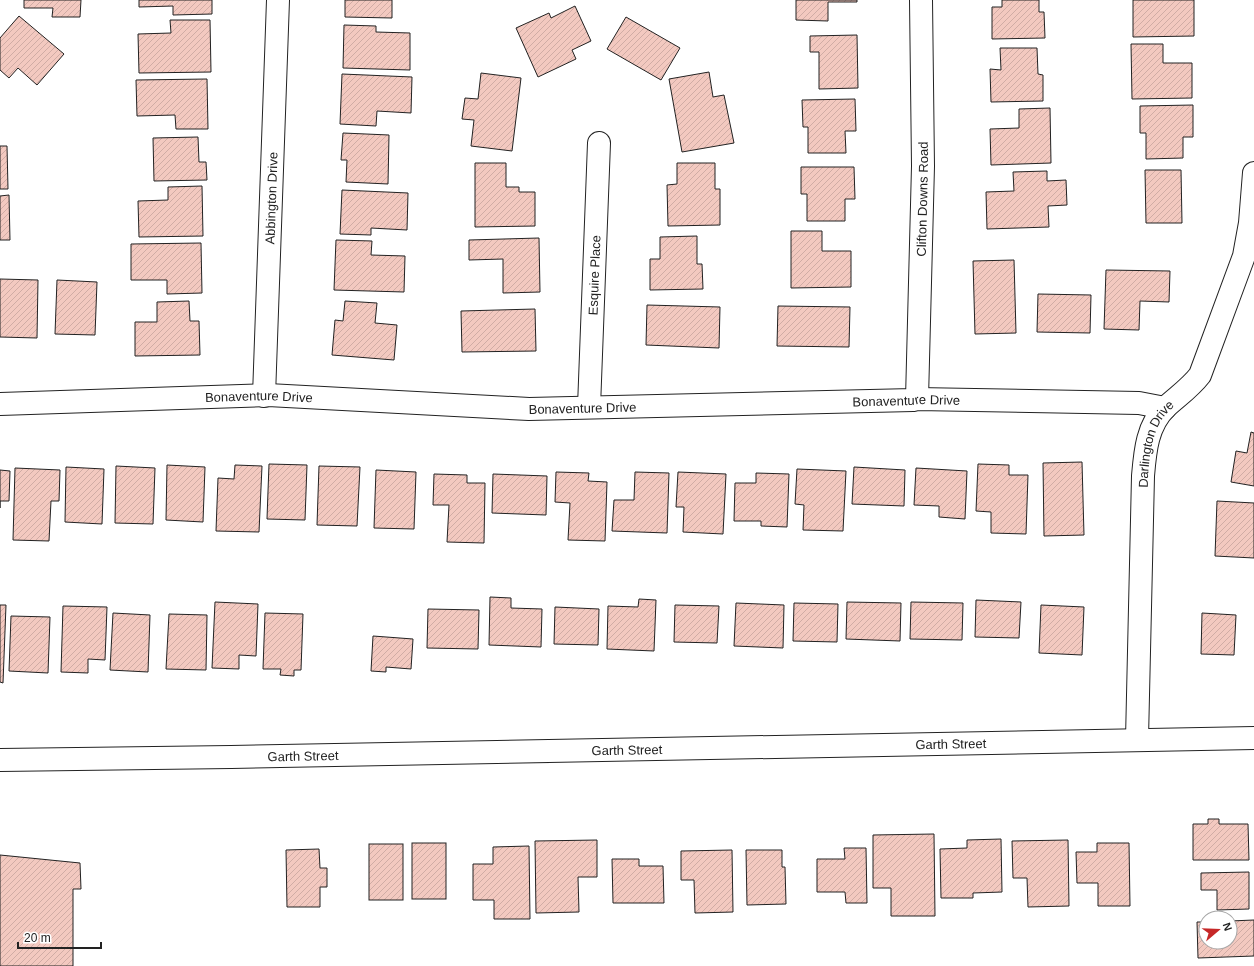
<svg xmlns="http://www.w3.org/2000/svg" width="1254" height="966" viewBox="0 0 1254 966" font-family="Arial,sans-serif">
  <defs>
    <pattern id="building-hatch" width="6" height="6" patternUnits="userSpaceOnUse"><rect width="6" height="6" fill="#f3c9c0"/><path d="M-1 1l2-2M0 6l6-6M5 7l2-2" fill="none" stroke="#d0aca5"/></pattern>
  </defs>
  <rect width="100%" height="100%" fill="#fff"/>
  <g fill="url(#building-hatch)" stroke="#222">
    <polygon points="24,0 81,0 80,17 52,17 53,8 24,8"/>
    <polygon points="139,0 212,0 212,14 173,15 173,6 139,7"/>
    <polygon points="345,0 392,0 392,18 345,17"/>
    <polygon points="796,0 857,0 857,2 828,2 828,21 796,20"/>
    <polygon points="1002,0 1039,0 1039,12 1044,12 1045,38 992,39 992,7 1002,7"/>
    <polygon points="1133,0 1194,0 1194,36 1133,37"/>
    <polygon points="575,6 591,41 572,50 576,59 538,77 516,28 549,13 551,18"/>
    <polygon points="19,16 64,54 37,85 18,68 9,78 0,70 0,38"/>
    <polygon points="626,17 680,48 661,80 607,49"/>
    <polygon points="170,20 210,20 211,72 139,73 138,34 171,33"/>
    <polygon points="344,25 376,26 376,32 410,33 410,70 343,68"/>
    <polygon points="857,35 858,88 819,89 819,52 810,52 810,36"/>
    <polygon points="1131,44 1163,44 1163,63 1192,63 1192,98 1132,99"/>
    <polygon points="1000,48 1037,48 1038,74 1043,75 1043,101 991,102 990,69 1001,70"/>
    <polygon points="709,72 713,97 724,95 734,143 682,152 669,79"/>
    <polygon points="481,73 521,78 512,151 471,146 474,120 462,119 465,98 478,99"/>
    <polygon points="342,74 412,77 411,113 377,111 376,126 340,124"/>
    <polygon points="207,79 208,129 176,129 175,115 137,116 136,80"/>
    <polygon points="855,99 856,131 845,131 846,153 808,153 808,127 803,127 802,100"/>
    <polygon points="1193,105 1193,137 1183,137 1183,158 1146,159 1146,133 1140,133 1140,106"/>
    <polygon points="1050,108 1051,163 991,165 990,129 1019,128 1019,109"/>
    <polygon points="343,133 389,135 388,184 346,182 347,160 341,160"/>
    <polygon points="198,137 199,162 206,162 207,180 154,181 153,138"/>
    <polygon points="0,146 7,146 8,189 0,189"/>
    <polygon points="475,163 506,163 506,187 519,187 519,192 535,192 535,226 475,227"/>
    <polygon points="677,163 715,163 715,189 720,189 720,225 668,226 667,185 677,184"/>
    <polygon points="801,167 854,167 855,199 845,199 845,221 807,221 807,194 801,194"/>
    <polygon points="1145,170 1181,170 1182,223 1146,223"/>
    <polygon points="1047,171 1047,181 1066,180 1067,205 1048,206 1049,227 987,229 986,192 1014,191 1013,172"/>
    <polygon points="202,186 203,236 139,237 138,201 168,200 168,187"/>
    <polygon points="342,190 408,193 407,230 371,228 371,235 340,234"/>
    <polygon points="9,195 10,240 0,240 0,196"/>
    <polygon points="791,231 822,231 822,251 851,251 851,287 791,288"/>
    <polygon points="697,236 697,264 702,264 703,289 650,290 650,259 660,259 660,237"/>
    <polygon points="539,238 540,292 503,293 503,259 469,260 469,240"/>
    <polygon points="336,240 372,241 371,255 405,256 404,292 334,290"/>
    <polygon points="201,243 202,293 167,294 167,280 131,280 131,244"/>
    <polygon points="1014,260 1016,333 975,334 973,261"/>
    <polygon points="1106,270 1170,271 1169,302 1140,301 1139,330 1104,329"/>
    <polygon points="0,279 38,280 37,338 0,337"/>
    <polygon points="57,280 97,282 95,335 55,334"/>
    <polygon points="1038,294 1091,295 1090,333 1037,332"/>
    <polygon points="189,301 190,321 199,321 200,355 135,356 135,322 157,322 157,302"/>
    <polygon points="345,301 377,303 375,323 397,325 394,360 332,355 335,320 343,321"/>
    <polygon points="647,305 720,307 719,348 646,345"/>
    <polygon points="778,306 850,307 849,347 777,346"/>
    <polygon points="535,309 536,351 462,352 461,311"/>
    <polygon points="1251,432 1254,433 1254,486 1231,482 1236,451 1247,453"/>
    <polygon points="1082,462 1084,535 1044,536 1043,463"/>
    <polygon points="269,464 307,465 305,520 267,519"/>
    <polygon points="978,464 1009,465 1009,475 1028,475 1026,534 991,533 991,512 976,511"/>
    <polygon points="167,465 205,467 203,522 166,520"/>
    <polygon points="235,465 262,466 259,532 216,531 218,478 234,479"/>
    <polygon points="116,466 155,468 153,524 115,523"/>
    <polygon points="319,466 360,467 357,526 317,525"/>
    <polygon points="66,467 104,469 102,524 65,522"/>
    <polygon points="854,467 905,470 904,506 852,504"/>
    <polygon points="15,468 60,470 59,501 51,501 49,541 13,540"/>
    <polygon points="916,468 967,471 965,519 939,517 939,506 914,505"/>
    <polygon points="797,469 846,471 843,531 803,530 804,505 795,504"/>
    <polygon points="0,470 10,471 9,501 0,501 0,508"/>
    <polygon points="376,470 416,472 414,529 374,528"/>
    <polygon points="556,472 589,473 588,481 607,482 605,541 568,540 570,503 555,502"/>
    <polygon points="635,472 669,473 667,533 612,531 614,500 634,500"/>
    <polygon points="678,472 726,474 723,534 683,532 684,507 676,507"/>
    <polygon points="756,473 789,474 787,527 761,526 761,521 734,521 735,483 756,483"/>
    <polygon points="434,474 467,475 467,483 485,483 484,543 447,542 449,505 433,505"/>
    <polygon points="493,474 547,476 546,515 492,513"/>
    <polygon points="1217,501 1254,503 1254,558 1215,556"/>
    <polygon points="490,597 511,598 511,608 542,609 541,647 489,645"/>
    <polygon points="639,599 656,600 654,651 607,649 608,606 638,607"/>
    <polygon points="976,600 1021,602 1019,638 975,637"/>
    <polygon points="215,602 258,604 256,656 239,655 239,669 212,668"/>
    <polygon points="847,602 901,603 900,641 846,639"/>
    <polygon points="911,602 963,603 962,640 910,639"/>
    <polygon points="736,603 784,605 783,648 734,646"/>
    <polygon points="794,603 838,604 837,642 793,641"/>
    <polygon points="0,605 6,605 3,683 0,682"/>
    <polygon points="675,605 719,606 717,643 674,642"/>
    <polygon points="1041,605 1084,607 1082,655 1039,653"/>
    <polygon points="63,606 107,607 105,660 88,659 88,673 61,672"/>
    <polygon points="555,607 599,609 598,645 554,644"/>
    <polygon points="428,609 479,610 478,649 427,648"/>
    <polygon points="113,613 150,615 148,672 110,670"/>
    <polygon points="265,613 303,614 301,670 294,670 294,676 280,675 281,669 263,669"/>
    <polygon points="1202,613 1236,615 1234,655 1201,654"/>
    <polygon points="169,614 207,615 206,670 166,669"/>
    <polygon points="11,616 50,617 48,673 9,671"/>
    <polygon points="373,636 413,639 411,669 386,667 386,672 371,671"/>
    <polygon points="1208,819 1219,819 1219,824 1248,824 1249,860 1193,860 1193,824 1208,824"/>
    <polygon points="934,834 935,916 891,916 891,888 873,888 873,835"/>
    <polygon points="1001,839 1002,892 973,893 973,898 941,898 940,849 967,848 967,840"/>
    <polygon points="597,840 597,877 578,877 579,912 536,913 535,841"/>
    <polygon points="1068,840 1069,906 1028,907 1027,878 1013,878 1012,841"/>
    <rect x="412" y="843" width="34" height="56"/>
    <polygon points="1097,843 1129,843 1130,906 1098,906 1098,883 1077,883 1076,852 1097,852"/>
    <rect x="369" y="844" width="34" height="56"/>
    <polygon points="529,846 530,919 494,919 494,900 473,900 473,864 493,864 493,847"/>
    <polygon points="844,848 866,848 867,903 846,903 845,892 817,892 817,859 845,859"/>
    <polygon points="319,849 320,868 327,868 327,887 320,887 320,907 287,907 286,850"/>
    <polygon points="732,850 733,912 695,913 694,880 681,880 681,851"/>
    <polygon points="746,850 782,850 782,867 785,867 786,904 747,905"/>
    <polygon points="0,855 80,863 81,889 73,889 73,966 0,966"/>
    <polygon points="612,859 639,859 639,866 663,866 664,903 613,903"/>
    <polygon points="1249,872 1249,909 1217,910 1217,890 1201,890 1201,873"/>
    <polygon points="1254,920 1254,956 1198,958 1197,922 1206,922 1206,942 1230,942 1230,921"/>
  </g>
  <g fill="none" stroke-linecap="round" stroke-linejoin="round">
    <defs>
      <g id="street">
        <path id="s1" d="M 264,396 L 278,0"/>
        <path id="s2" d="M 917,399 L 923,166 L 921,0"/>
        <path id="s3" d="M 0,404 L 268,395 L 529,409 L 913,400 L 917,399 L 1139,403 L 1165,408"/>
        <path id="s4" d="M 589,407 L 599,143"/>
        <path id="s5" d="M 1137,739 L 1143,476 C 1145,452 1147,425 1166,407 C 1178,396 1190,388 1200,375 L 1244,256 L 1250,223 L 1254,173"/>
      </g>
      <g id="secondary">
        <path id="s6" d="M 0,760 L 231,757 L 1254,738"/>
      </g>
    </defs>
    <use href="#street" stroke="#222" stroke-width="24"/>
    <use href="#secondary" stroke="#222" stroke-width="24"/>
    <use href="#street" stroke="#fff" stroke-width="22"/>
    <use href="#secondary" stroke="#fff" stroke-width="22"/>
  </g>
  <g text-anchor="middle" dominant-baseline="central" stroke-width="3" stroke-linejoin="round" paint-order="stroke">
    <g font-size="13" fill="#222" stroke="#fff">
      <text stroke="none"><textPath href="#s1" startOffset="198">Abbington Drive</textPath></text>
      <text stroke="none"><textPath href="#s2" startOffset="200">Clifton Downs Road</textPath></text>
      <text stroke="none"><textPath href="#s4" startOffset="132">Esquire Place</textPath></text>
      <text stroke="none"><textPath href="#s3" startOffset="259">Bonaventure Drive</textPath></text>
      <text stroke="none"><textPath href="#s3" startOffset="907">Bonaventure Drive</textPath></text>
      <text stroke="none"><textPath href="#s3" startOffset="583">Bonaventure Drive</textPath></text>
      <text stroke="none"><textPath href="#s5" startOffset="298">Darlington Drive</textPath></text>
      <text stroke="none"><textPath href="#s6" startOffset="951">Garth Street</textPath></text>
      <text stroke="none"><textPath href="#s6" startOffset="627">Garth Street</textPath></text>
      <text stroke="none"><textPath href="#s6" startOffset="303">Garth Street</textPath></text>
    </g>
  </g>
  <g transform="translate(1218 930) rotate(71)"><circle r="19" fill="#ffffff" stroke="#a7a7a7"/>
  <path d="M0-3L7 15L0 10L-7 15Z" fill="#c62828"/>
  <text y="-6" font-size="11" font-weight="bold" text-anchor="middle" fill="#222222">N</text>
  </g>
  <path d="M18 942v6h83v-6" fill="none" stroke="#222222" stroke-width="2"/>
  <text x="24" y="942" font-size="12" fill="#222222" stroke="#ffffff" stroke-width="3" paint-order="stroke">20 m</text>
</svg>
